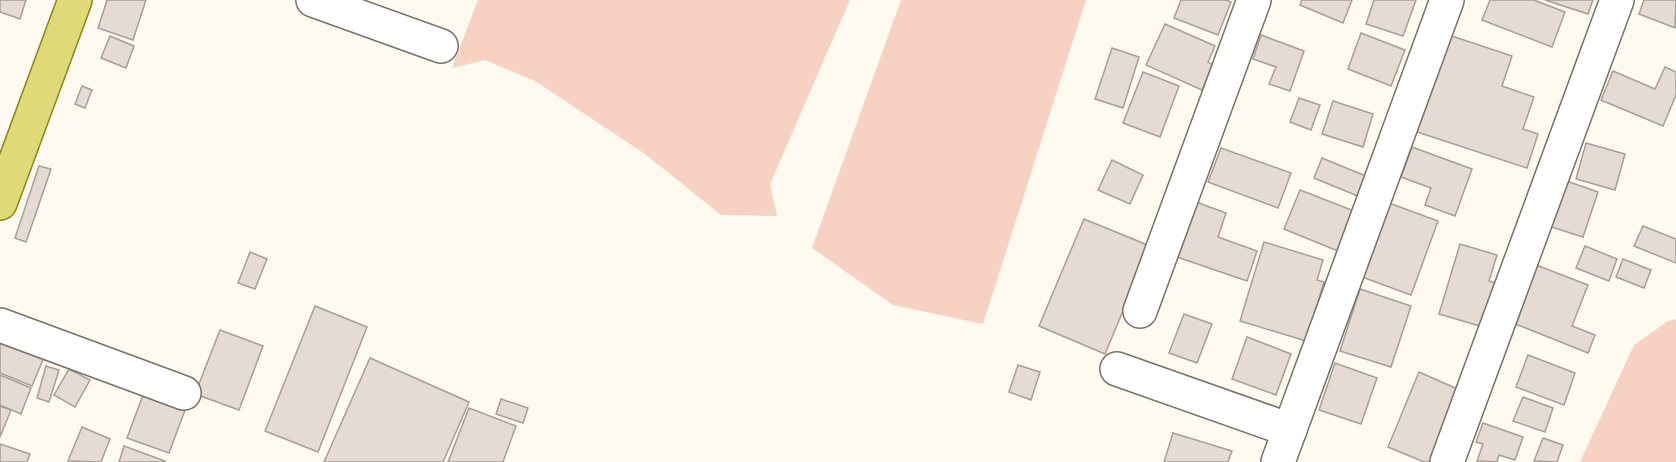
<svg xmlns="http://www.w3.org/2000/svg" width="1676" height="462" viewBox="0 0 1676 462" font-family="'Fira Sans Condensed',sans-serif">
  <rect width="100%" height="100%" fill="#fffaf0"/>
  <g fill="#f7d2c2">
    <polygon points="478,0 850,0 770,184 777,216 721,215 645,154 535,81 485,60 452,68"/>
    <polygon points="901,0 1086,0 983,324 893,305 812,248"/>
    <polygon points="1676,319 1676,462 1580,462 1634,345 1668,321"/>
  </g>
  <g fill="#e5dbd2" stroke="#a89e95" stroke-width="1.5">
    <polygon points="0,0 26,0 20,19 0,12"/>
    <polygon points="107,0 146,0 133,40 98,28"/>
    <polygon points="1181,0 1226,0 1231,2 1218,35 1174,18"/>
    <polygon points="1302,0 1352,0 1343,23 1300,5"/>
    <polygon points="1374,0 1416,0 1403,36 1366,24"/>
    <polygon points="1490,0 1534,0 1565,12 1552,47 1482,20"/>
    <polygon points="1545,0 1593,0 1588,14"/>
    <polygon points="1644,0 1676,0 1675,28 1639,14"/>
    <polygon points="1165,24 1215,46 1208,62 1213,65 1202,90 1146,65"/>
    <polygon points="1361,33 1405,50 1391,86 1348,69"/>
    <polygon points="1446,34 1512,56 1502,86 1534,97 1523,129 1538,134 1527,168 1414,131"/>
    <polygon points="1261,35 1304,51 1290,91 1269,84 1276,67 1253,59"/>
    <polygon points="110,36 134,46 126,68 101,58"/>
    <polygon points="1112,48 1139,57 1123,108 1095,99"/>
    <polygon points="1665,67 1676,72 1676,95 1663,126 1601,100 1613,71 1655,89"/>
    <polygon points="1143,72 1179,86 1160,137 1123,123"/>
    <polygon points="82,86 92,90 85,108 75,104"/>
    <polygon points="1299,98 1320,105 1311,130 1290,122"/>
    <polygon points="1333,101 1373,114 1363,147 1322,134"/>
    <polygon points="1586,143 1625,154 1615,190 1576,179"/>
    <polygon points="1412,147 1472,169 1455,216 1425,205 1431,188 1401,177"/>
    <polygon points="1221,148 1291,173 1278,208 1208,182"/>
    <polygon points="1322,158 1368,177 1360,197 1314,178"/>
    <polygon points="1112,160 1143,175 1130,204 1098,190"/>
    <polygon points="39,166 51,169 26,242 15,238"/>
    <polygon points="1555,177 1598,192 1583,237 1539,223"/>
    <polygon points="1300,190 1354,211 1338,251 1284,229"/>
    <polygon points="1196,202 1226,213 1218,237 1257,251 1247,281 1177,257"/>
    <polygon points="1389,203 1438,221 1411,295 1362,277"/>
    <polygon points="1084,219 1150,246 1105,354 1039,326"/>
    <polygon points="1643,226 1676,239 1676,263 1634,246"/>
    <polygon points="1264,242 1323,260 1317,280 1324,282 1306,341 1240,321"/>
    <polygon points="1460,244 1497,255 1489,281 1496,283 1483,327 1439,314"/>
    <polygon points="1585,246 1617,259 1609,281 1576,268"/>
    <polygon points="250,252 267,259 255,289 238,283"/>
    <polygon points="1623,259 1651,270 1644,288 1616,277"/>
    <polygon points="1531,263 1588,285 1572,326 1595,335 1588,353 1508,321"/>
    <polygon points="1360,289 1411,306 1391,367 1340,351"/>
    <polygon points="315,306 367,327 318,452 265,431"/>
    <polygon points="1184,314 1212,324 1197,363 1169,353"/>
    <polygon points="220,330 263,346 239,410 195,394"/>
    <polygon points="0,331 47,350 32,386 0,373"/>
    <polygon points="1247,337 1291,354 1276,395 1232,379"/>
    <polygon points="1528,355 1575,373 1564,405 1516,387"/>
    <polygon points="370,358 469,402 443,462 324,462"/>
    <polygon points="1335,363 1377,378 1361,424 1319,410"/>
    <polygon points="1018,365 1040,372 1031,400 1009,392"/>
    <polygon points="46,366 59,370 49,402 37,398"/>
    <polygon points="69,369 90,380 75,407 54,395"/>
    <polygon points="1419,372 1462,391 1432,462 1424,462 1388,447"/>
    <polygon points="0,375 31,388 21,414 0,405"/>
    <polygon points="146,387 188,402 169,453 127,438"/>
    <polygon points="1523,397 1553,408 1545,432 1513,421"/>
    <polygon points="501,399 528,408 523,423 496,414"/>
    <polygon points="0,406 11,410 0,437"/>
    <polygon points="469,408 516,426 503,462 448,462"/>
    <polygon points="1483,423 1523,437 1515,460 1499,455 1497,462 1477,461 1483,444 1476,442"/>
    <polygon points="82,427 110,439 101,462 68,461"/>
    <polygon points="1173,433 1232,451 1228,462 1164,462"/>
    <polygon points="1543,438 1563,445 1557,462 1534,461"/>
    <polygon points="0,444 30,454 27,462 0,462"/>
    <polygon points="124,446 165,461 165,462 119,462"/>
  </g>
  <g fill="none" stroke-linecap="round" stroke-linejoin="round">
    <defs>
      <g id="minor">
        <polyline points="313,0 441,46"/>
        <polyline points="1140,311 1254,0"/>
        <polyline points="0,325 184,393"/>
        <polyline points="1117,369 1290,430"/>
        <polyline points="1278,462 1447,0"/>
        <polyline points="1447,462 1617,0"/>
      </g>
      <polyline id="major" points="0,203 75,0"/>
    </defs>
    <use href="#minor" stroke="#777167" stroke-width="36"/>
    <use href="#major" stroke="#8c841a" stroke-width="36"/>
    <use href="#minor" stroke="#fff" stroke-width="33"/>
    <use href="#major" stroke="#e0d978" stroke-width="33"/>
  </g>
</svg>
